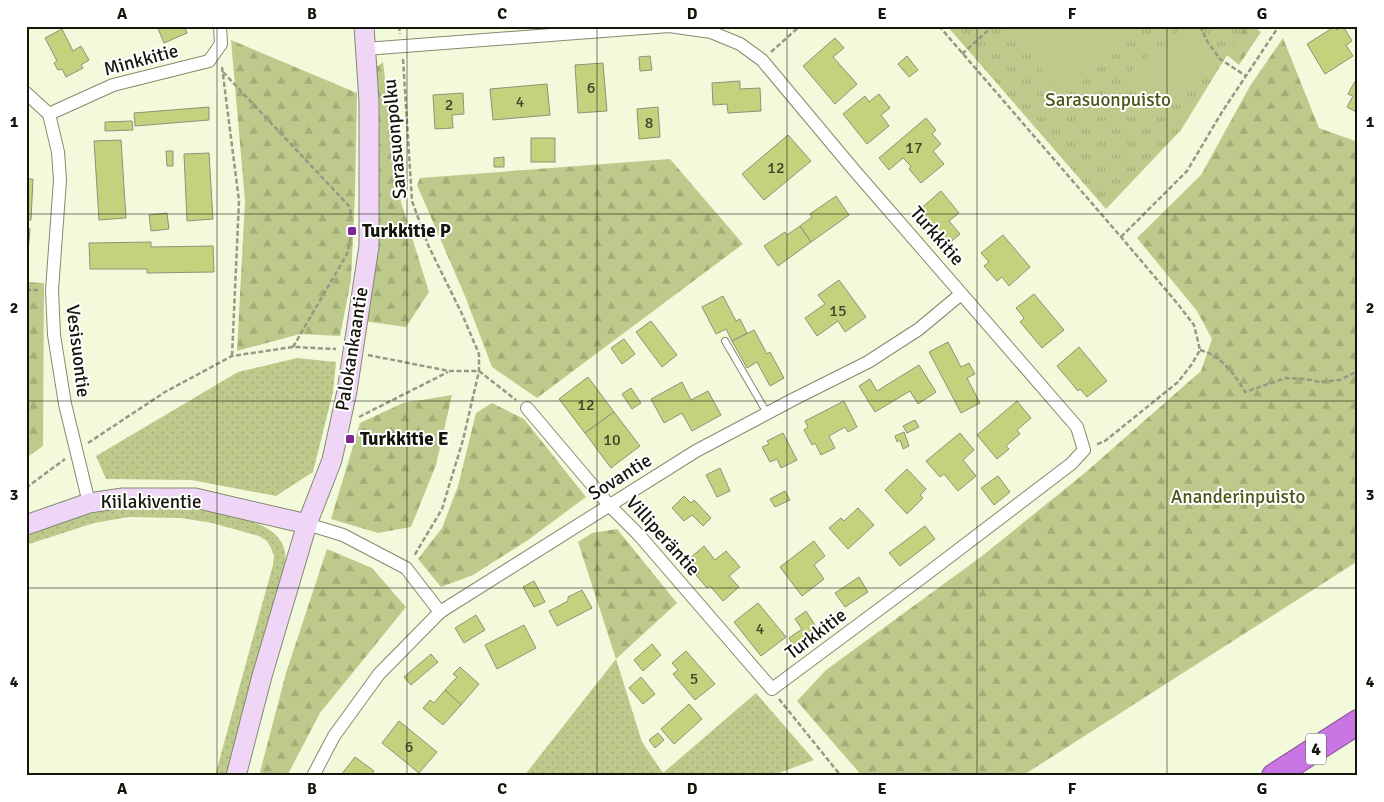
<svg xmlns="http://www.w3.org/2000/svg" width="1384" height="802" viewBox="0 0 1384 802" font-family="Signika,sans-serif">
  <defs>
    <pattern id="grass-dots" width="8" height="8" patternUnits="userSpaceOnUse" patternTransform="scale(1.25)"><rect width="8" height="8" fill="#bdca8b"/><path d="M2 2h.1M6 6h.1" fill="none" stroke="#a2ad77" stroke-width="1.8" stroke-linecap="round"/></pattern>
    <pattern id="forest-firs" width="22" height="20" patternUnits="userSpaceOnUse" patternTransform="scale(1.25)"><rect width="22" height="20" fill="#bdca8b"/><path d="M5 1l3.5 6h-7zM16 11l3.5 6h-7z" fill="#a2ad77"/></pattern>
    <pattern id="park-tufts" width="24" height="20" patternUnits="userSpaceOnUse" patternTransform="scale(1.25)"><rect width="24" height="20" fill="#bdca8b"/><path d="M3 7l-1-3M5 7V3M7 7l1-3M15 17l-1-3M17 17v-4M19 17l1-3" fill="none" stroke="#a2ad77"/></pattern>
  </defs>
  <rect width="100%" height="100%" fill="#f3fadc"/>
  <g fill="url(#grass-dots)">
    <polygon points="297,358 336,362 333,392 313,472 276,496 191,480 106,479 96,456 238,372"/>
    <path d="M 164,506 C 193,508 263,514 280,540 C 286,548 286,559 286,569 L 228,776 L 215,776 L 273,565 L 274,556 L 271,548 L 267,541 L 259,536 L 212,523 L 181,518 L 129,517 L 94,523 L 26,545 L 26,535 C 48,527 70,518 94,513 C 117,509 140,507 164,506 Z"/>
    <polygon points="616,659 642,742 663,773 756,693 814,760 771,776 524,776"/>
  </g>
  <g fill="url(#forest-firs)">
    <polygon points="1210,26 1253,26 1261,32 1239,65 1222,51"/>
    <polygon points="1283,38 1319,128 1358,142 1358,561 1022,776 862,776 797,701 826,670 982,556 1086,472 1201,371 1212,339 1197,311 1137,238 1201,175 1250,86"/>
    <polygon points="231,40 357,93 355,194 351,280 340,336 300,334 237,351 245,201"/>
    <polygon points="383,62 401,202 429,292 406,327 363,321 375,68"/>
    <polygon points="670,159 743,244 537,398 492,367 465,296 417,185 420,178"/>
    <polygon points="26,282 44,283 43,446 26,458"/>
    <polygon points="452,395 436,465 411,527 378,533 331,519 360,423 403,403"/>
    <polygon points="492,403 524,419 586,497 528,540 473,575 441,587 418,559 442,528 458,486 476,413"/>
    <polygon points="617,529 677,603 616,659 578,542 592,533"/>
    <polygon points="327,549 372,568 406,607 320,713 287,776 259,776 286,673"/>
  </g>
  <polygon fill="url(#park-tufts)" points="947,26 1245,26 1181,130 1106,209"/>
  <g fill="#bdca8b">
    <polygon points="1007,26 1146,26 1065,97"/>
    <polygon points="1185,26 1188,26 1214,58 1159,104 1131,71"/>
  </g>
  <g fill="#c2d27d" stroke="#8d9378">
    <polygon points="157,26 184,26 187,33 164,43"/>
    <polygon points="1343,26 1352,41 1346,45 1353,56 1325,74 1307,44 1334,27 1337,30"/>
    <polygon points="62,29 73,51 81,46 89,60 81,65 83,68 66,77 62,69 58,70 54,63 57,61 45,38"/>
    <polygon points="835,38 844,48 833,57 857,84 835,104 803,66"/>
    <polygon points="650,56 652,70 640,71 639,57"/>
    <polygon points="907,56 918,70 909,77 898,64"/>
    <polygon points="603,63 607,111 578,113 575,65"/>
    <polygon points="1358,76 1358,113 1347,107 1353,96 1348,94"/>
    <polygon points="740,81 740,89 760,88 761,111 728,113 727,104 713,105 712,83"/>
    <polygon points="547,84 550,115 493,120 490,89"/>
    <polygon points="463,93 464,114 452,115 453,128 435,129 433,95"/>
    <polygon points="879,94 890,108 881,115 889,126 867,144 843,114 865,96 869,102"/>
    <polygon points="209,107 209,120 135,126 134,113"/>
    <polygon points="658,107 660,137 639,139 637,109"/>
    <polygon points="926,118 936,130 932,134 941,144 933,151 944,164 921,183 909,169 911,166 903,158 889,170 879,158"/>
    <polygon points="132,121 133,130 105,131 105,122"/>
    <polygon points="788,135 811,161 764,200 742,174"/>
    <rect x="531" y="138" width="24" height="24"/>
    <polygon points="121,140 126,218 99,220 94,141"/>
    <polygon points="166,151 173,151 173,166 167,166"/>
    <polygon points="209,153 213,219 187,221 184,154"/>
    <polygon points="504,157 504,167 494,167 494,158"/>
    <polygon points="26,179 33,179 31,220 26,220"/>
    <polygon points="941,191 959,213 949,221 960,234 947,245 918,211"/>
    <polygon points="836,196 849,215 811,242 800,226 812,217 810,214"/>
    <polygon points="167,213 169,229 151,231 149,215"/>
    <polygon points="800,226 811,242 778,266 764,246 785,232 787,235"/>
    <polygon points="26,228 30,229 28,253 26,253"/>
    <polygon points="1003,235 1030,267 1009,286 1002,277 997,281 984,266 989,262 981,253"/>
    <polygon points="151,242 151,247 213,246 214,272 147,273 147,269 90,269 89,243"/>
    <polygon points="839,280 866,317 845,332 838,321 817,336 805,318 825,304 818,295"/>
    <polygon points="1034,294 1064,330 1042,348 1020,322 1024,318 1016,308"/>
    <polygon points="723,296 736,321 740,319 747,333 732,341 726,329 716,334 702,307"/>
    <polygon points="651,321 677,355 662,367 636,332"/>
    <polygon points="754,330 767,354 770,352 784,378 770,386 757,362 747,368 732,341"/>
    <polygon points="624,339 635,354 622,364 611,348"/>
    <polygon points="948,342 961,367 969,363 975,374 967,378 980,403 961,413 929,352"/>
    <polygon points="1079,347 1107,381 1087,397 1080,389 1078,391 1057,366"/>
    <polygon points="919,365 936,392 918,404 910,391 875,412 859,386 870,379 877,391"/>
    <polygon points="588,377 614,412 585,433 559,399"/>
    <polygon points="682,382 691,400 708,391 721,415 692,431 682,413 664,423 651,399"/>
    <polygon points="631,388 641,403 632,409 622,394"/>
    <polygon points="844,401 857,427 848,432 845,427 829,436 835,448 821,455 815,443 812,445 804,430 808,427 805,421"/>
    <polygon points="1017,401 1031,418 1017,430 1020,434 1006,446 1009,449 997,459 977,435"/>
    <polygon points="614,412 640,446 611,468 585,433"/>
    <polygon points="915,420 919,427 907,433 903,426"/>
    <polygon points="904,432 909,446 903,449 900,440 897,442 895,436"/>
    <polygon points="783,433 797,460 781,468 777,459 770,462 762,447 769,444 767,441"/>
    <polygon points="960,433 974,450 963,460 976,476 958,491 944,474 940,477 926,461"/>
    <polygon points="720,468 730,491 717,497 706,475"/>
    <polygon points="907,469 926,489 920,495 923,498 907,514 885,490"/>
    <polygon points="998,476 1010,492 994,505 981,488"/>
    <polygon points="785,491 790,500 775,507 770,499"/>
    <polygon points="684,496 691,503 694,500 711,518 703,526 692,515 684,521 672,508"/>
    <polygon points="858,508 874,525 848,549 829,528 841,518 844,521"/>
    <polygon points="925,526 935,539 900,566 889,553"/>
    <polygon points="814,541 825,556 814,565 824,579 802,596 780,567"/>
    <polygon points="704,546 715,560 726,551 740,567 729,576 739,587 723,601 710,586 707,588 696,575 699,572 689,559"/>
    <polygon points="859,577 868,592 845,607 835,593"/>
    <polygon points="534,581 545,602 534,607 523,587"/>
    <polygon points="582,590 592,608 557,626 549,611 568,601 568,597"/>
    <polygon points="758,603 786,637 761,656 734,622"/>
    <polygon points="806,611 820,633 796,649 789,638 802,629 795,619"/>
    <polygon points="476,615 485,630 464,643 455,628"/>
    <polygon points="524,625 536,648 497,669 485,645"/>
    <polygon points="652,644 661,655 643,671 634,660"/>
    <polygon points="686,651 715,684 695,700 673,674 678,670 672,663"/>
    <polygon points="431,654 438,662 411,685 404,677"/>
    <polygon points="460,667 479,684 461,705 445,690 457,677 453,674"/>
    <polygon points="641,677 655,694 643,704 629,688"/>
    <polygon points="445,690 461,705 443,725 423,708 430,700 434,703"/>
    <polygon points="689,704 702,719 674,744 661,729"/>
    <polygon points="399,721 437,752 419,773 382,743"/>
    <polygon points="658,733 664,740 655,748 649,740"/>
    <polygon points="355,757 374,771 370,776 341,775"/>
  </g>
  <g fill="none" stroke-linecap="round" stroke-linejoin="round">
    <defs>
      <polyline id="lane" points="725,341 767,413"/>
      <g id="street">
        <polyline points="365,49 669,26 711,32 740,44 762,60 854,170 1077,427 1084,450 1071,464 924,576 772,689 639,535 610,506 527,408"/>
        <polyline points="26,93 49,114 58,152 60,180 52,290 54,335 65,404 89,503"/>
        <polyline points="49,114 113,85 209,61 221,44 220,26"/>
        <polyline points="307,524 343,535 406,568 440,612 696,451 796,398 868,362 919,329 961,294"/>
        <polyline points="313,776 334,736 379,674 440,612"/>
      </g>
      <g id="secondary">
        <polyline points="26,525 89,503 123,498 195,498 307,524"/>
        <polyline points="236,776 262,676 307,524 332,460 347,391 369,246 369,102 364,26"/>
      </g>
      <polyline id="highway" points="1274,776 1358,722"/>
    </defs>
    <use href="#lane" stroke="#848a6f" stroke-width="8"/>
    <use href="#street" stroke="#848a6f" stroke-width="14"/>
    <use href="#secondary" stroke="#848a6f" stroke-width="21"/>
    <use href="#highway" stroke="#8a5498" stroke-width="26"/>
    <g stroke="#959a84" stroke-width="2.5" stroke-dasharray="5 2.5" stroke-linecap="butt">
      <polyline points="399,26 400,34"/>
      <polyline points="939,26 1121,237 1177,303 1194,325 1200,350 1192,364 1178,382 1105,441 1095,445"/>
      <polyline points="1200,26 1207,41 1220,59 1246,76"/>
      <polyline points="771,52 800,26"/>
      <polyline points="962,54 993,26"/>
      <polyline points="403,59 412,201 428,245 462,314 479,354 479,371 463,440 442,509 414,556"/>
      <polyline points="222,67 239,201 232,356"/>
      <polyline points="223,72 350,207 351,218"/>
      <polyline points="1121,237 1187,171 1222,112 1279,26"/>
      <polyline points="26,290 38,290"/>
      <polyline points="293,347 347,254 351,236"/>
      <path d="M 1200,350 C 1220,355 1235,374 1245,392 L 1286,378 L 1306,379 L 1319,382 L 1340,380 L 1358,371"/>
      <polyline points="368,355 449,371 479,371 516,400"/>
      <polyline points="359,417 448,372"/>
      <polyline points="88,443 165,392 232,356 293,347 336,349"/>
      <polyline points="26,488 65,459"/>
      <polyline points="779,699 841,776"/>
    </g>
    <use href="#lane" stroke="#fff" stroke-width="6"/>
    <use href="#street" stroke="#fff" stroke-width="12"/>
    <use href="#secondary" stroke="#efd6f7" stroke-width="19"/>
    <use href="#highway" stroke="#c976e4" stroke-width="24"/>
  </g>
  <path fill="none" stroke="#14160b" stroke-width="1" stroke-opacity="0.55" d="M 217,26 L 217,776M 407,26 L 407,776M 597,26 L 597,776M 787,26 L 787,776M 977,26 L 977,776M 1167,26 L 1167,776M 26,214 L 1358,214M 26,401 L 1358,401M 26,588 L 1358,588"/>
  <g fill="#7d2796" stroke="#fff" stroke-width="2">
    <rect x="347" y="226" width="10" height="10" rx="2.5"/>
    <rect x="345" y="434" width="10" height="10" rx="2.5"/>
  </g>
  <g text-anchor="middle" dominant-baseline="central" stroke-width="4" stroke-linejoin="round" paint-order="stroke">
    <g font-size="16" fill="#404528">
      <text x="591" y="88">6</text>
      <text x="520" y="102">4</text>
      <text x="449" y="105">2</text>
      <text x="649" y="123">8</text>
      <text x="914" y="148">17</text>
      <text x="776" y="168">12</text>
      <text x="838" y="311">15</text>
      <text x="586" y="405">12</text>
      <text x="612" y="440">10</text>
      <text x="760" y="629">4</text>
      <text x="694" y="679">5</text>
      <text x="409" y="747">6</text>
    </g>
    <rect fill="#fff" stroke="#5a5c54" stroke-width="1" x="1306" y="733.5" width="20" height="31" rx="4"/>
    <g font-size="18" font-weight="bold" fill="#14160b">
      <text x="1316" y="749">4</text>
    </g>
    <g font-size="19" fill="#14160b" stroke="#fff">
      <text transform="translate(141 60) rotate(-15)">Minkkitie</text>
      <text transform="translate(395 139) rotate(-95)">Sarasuonpolku</text>
      <text transform="translate(937 236) rotate(49)">Turkkitie</text>
      <text transform="translate(352 349) rotate(-81)">Palokankaantie</text>
      <text transform="translate(78 351) rotate(83)">Vesisuontie</text>
      <text transform="translate(620 477) rotate(-32)">Sovantie</text>
      <text x="151" y="502">Kiilakiventie</text>
      <text transform="translate(663 536) rotate(48)">Villiperäntie</text>
      <text transform="translate(816 634) rotate(-37)">Turkkitie</text>
    </g>
    <g font-size="19" fill="#4b5517" stroke="#fff">
      <text x="1108" y="100">Sarasuonpuisto</text>
      <text x="1238" y="497">Ananderinpuisto</text>
    </g>
    <g font-size="19" font-weight="bold" fill="#14160b" stroke="#fff" text-anchor="start">
      <text x="362" y="231">Turkkitie P</text>
      <text x="360" y="439">Turkkitie E</text>
    </g>
  </g>
  <rect width="1384" height="802" fill="none" stroke="#ffffff" stroke-width="55"/>
  <rect x="28" y="28" width="1328" height="746" fill="none" stroke="#14160b" stroke-width="2"/>
  <g font-size="16" text-anchor="middle" font-weight="bold" fill="#14160b">
    <text x="122" y="19">A</text>
    <text x="312" y="19">B</text>
    <text x="502" y="19">C</text>
    <text x="692" y="19">D</text>
    <text x="882" y="19">E</text>
    <text x="1072" y="19">F</text>
    <text x="1262" y="19">G</text>
    <text x="14" y="127">1</text>
    <text x="1370" y="127">1</text>
    <text x="14" y="313">2</text>
    <text x="1370" y="313">2</text>
    <text x="14" y="500">3</text>
    <text x="1370" y="500">3</text>
    <text x="14" y="687">4</text>
    <text x="1370" y="687">4</text>
    <text x="122" y="794">A</text>
    <text x="312" y="794">B</text>
    <text x="502" y="794">C</text>
    <text x="692" y="794">D</text>
    <text x="882" y="794">E</text>
    <text x="1072" y="794">F</text>
    <text x="1262" y="794">G</text>
  </g>
</svg>
